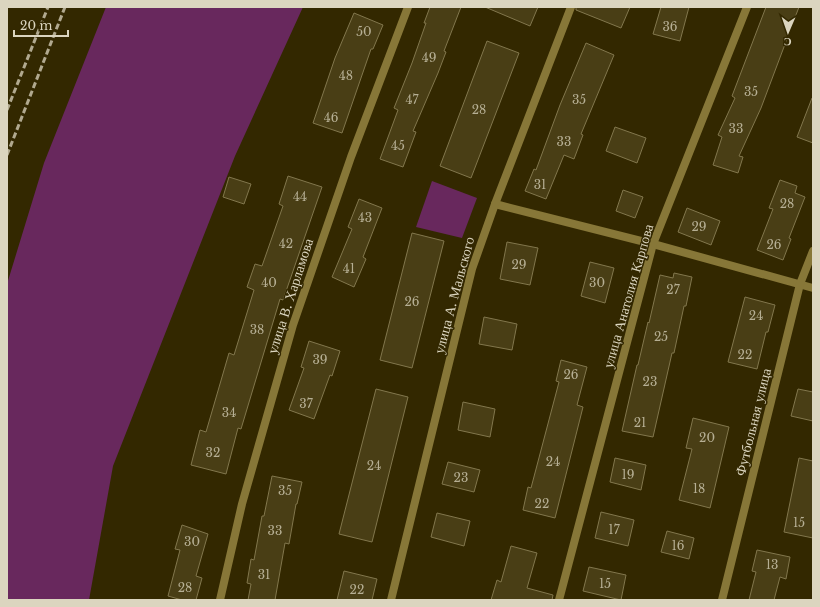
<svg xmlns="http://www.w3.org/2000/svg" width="820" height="607" viewBox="0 0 820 607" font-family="'Libre Baskerville',serif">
  <rect width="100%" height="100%" fill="#332800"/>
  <g fill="#68285d">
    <polygon points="106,7 303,7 235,156 113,466 89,600 7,600 7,284 44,163"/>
    <polygon points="432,181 477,198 462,238 416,227"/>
  </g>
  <g fill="#493e15" stroke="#82774d">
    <polygon points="430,7 461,7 444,51 446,52 438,73 413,131 416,132 403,167 380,159 398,110 394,108 412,63 426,23 424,23"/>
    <polygon points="485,7 538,7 530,26"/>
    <polygon points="576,7 630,7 621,28 576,10"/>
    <polygon points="661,7 689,7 680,41 653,34"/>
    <polygon points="766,7 799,7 761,108 739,156 743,157 738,173 713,165 722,137 718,135 735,98 732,96"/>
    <polygon points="354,13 383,25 373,49 371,49 342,133 313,123 335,58"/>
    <polygon points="487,41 519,53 471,178 440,166"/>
    <polygon points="586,43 614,55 581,134 583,135 574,159 564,155 546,199 525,191 534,169 536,170 560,105"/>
    <polygon points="812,98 813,98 813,143 797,137"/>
    <polygon points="615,127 646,138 637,163 606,151"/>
    <polygon points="288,176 322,187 283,300 280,299 241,429 238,428 226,474 191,465 200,430 206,432 229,353 234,355 254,290 247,287 255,264 262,266 283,206 279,204"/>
    <polygon points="229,177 251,184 244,204 223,197"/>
    <polygon points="780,180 797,186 795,193 805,197 789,238 791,239 783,260 757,250 773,209 769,208"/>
    <polygon points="623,190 643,197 635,218 616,211"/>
    <polygon points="359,199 382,208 363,257 366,259 354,287 332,277 352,229 348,227"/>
    <polygon points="687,208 720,221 711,245 678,232"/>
    <polygon points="412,233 444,241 412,368 380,360"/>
    <polygon points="507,242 538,248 530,285 500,279"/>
    <polygon points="590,262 614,268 605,303 581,296"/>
    <polygon points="674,273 692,277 686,306 684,306 674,353 672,353 653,437 622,431 637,365 638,365 648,322 649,323 660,275 673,278"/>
    <polygon points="745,297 775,305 768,332 766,332 757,369 728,362"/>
    <polygon points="484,317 517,324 512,350 479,344"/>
    <polygon points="309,341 340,351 332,376 330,375 314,419 289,410 304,368 301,367"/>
    <polygon points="561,360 587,367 577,405 583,407 555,518 523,510 528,487 531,488 559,382 556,381"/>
    <polygon points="376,389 408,397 372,542 339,534"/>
    <polygon points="798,389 813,392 813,421 791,416"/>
    <polygon points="463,402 495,409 490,437 458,430"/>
    <polygon points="693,418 729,427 710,508 679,500 692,449 686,448"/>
    <polygon points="615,458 646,465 641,490 610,482"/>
    <polygon points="799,458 813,461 813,538 784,532"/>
    <polygon points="448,462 480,470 474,492 442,484"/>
    <polygon points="272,476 302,482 297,504 296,504 289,544 285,543 275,600 248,600 251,584 247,583 251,559 254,560 262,516 264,516"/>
    <polygon points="601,512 634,520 628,546 595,538"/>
    <polygon points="437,513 470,521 464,546 431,537"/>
    <polygon points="182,525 208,534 196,576 202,578 196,600 182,600 168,596 180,550 175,549"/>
    <polygon points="667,531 694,538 689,559 661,552"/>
    <polygon points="511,546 537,553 527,588 553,595 552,600 491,600 497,580 501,582"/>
    <polygon points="757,550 790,557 786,579 780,577 774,600 749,600 756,572 752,571"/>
    <polygon points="589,567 626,575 621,600 583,591"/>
    <polygon points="344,571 377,579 372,600 337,600"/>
  </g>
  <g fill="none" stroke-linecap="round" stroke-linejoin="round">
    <g stroke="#877738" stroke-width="8">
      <polyline points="495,204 653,244 813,288"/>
      <polyline points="220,600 242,504 293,325 351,157 408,7"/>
      <polyline points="391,600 472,269 495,204 571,7"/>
      <polyline points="559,600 653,244 747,7"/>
      <polyline points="722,600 800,284 813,251"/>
    </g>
    <g stroke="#b1a98f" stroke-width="3" stroke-dasharray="6 3" stroke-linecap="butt">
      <polyline points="7,110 48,7"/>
      <polyline points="7,155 65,7"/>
    </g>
  </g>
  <g text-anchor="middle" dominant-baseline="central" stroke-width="3" stroke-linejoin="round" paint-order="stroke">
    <g font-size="12" fill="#b6af94">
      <text x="670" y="26">36</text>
      <text x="364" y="31">50</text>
      <text x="429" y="57">49</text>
      <text x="346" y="75">48</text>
      <text x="751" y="91">35</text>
      <text x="412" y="99">47</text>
      <text x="579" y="99">35</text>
      <text x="479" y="109">28</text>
      <text x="331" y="117">46</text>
      <text x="736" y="128">33</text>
      <text x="564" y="141">33</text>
      <text x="398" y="145">45</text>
      <text x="540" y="184">31</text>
      <text x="300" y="196">44</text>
      <text x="787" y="203">28</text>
      <text x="365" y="217">43</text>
      <text x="699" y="226">29</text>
      <text x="286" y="243">42</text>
      <text x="774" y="244">26</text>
      <text x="519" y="264">29</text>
      <text x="349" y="268">41</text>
      <text x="269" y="282">40</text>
      <text x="597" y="282">30</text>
      <text x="673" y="289">27</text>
      <text x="412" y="301">26</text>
      <text x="756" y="315">24</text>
      <text x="257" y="329">38</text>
      <text x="661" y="336">25</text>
      <text x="745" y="354">22</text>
      <text x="320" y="359">39</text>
      <text x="571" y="374">26</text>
      <text x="650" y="381">23</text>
      <text x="306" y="403">37</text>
      <text x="229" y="412">34</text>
      <text x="640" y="422">21</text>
      <text x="707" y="437">20</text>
      <text x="213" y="452">32</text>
      <text x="553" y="461">24</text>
      <text x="374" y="465">24</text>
      <text x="628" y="474">19</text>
      <text x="461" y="477">23</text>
      <text x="699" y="488">18</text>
      <text x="285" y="490">35</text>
      <text x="542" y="503">22</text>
      <text x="799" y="522">15</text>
      <text x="614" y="529">17</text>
      <text x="275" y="530">33</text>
      <text x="192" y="541">30</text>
      <text x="678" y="545">16</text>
      <text x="772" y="564">13</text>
      <text x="264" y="574">31</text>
      <text x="605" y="583">15</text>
      <text x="185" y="587">28</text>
      <text x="357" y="589">22</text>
    </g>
    <g font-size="14" fill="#dbd5bf" stroke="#332800">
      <text transform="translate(454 295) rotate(-75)">улица А. Мальского</text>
      <text transform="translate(290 296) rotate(-72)">улица В. Харламова</text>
      <text transform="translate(628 296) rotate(-74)">улица Анатолия Карпова</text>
      <text transform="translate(753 422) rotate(-76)">Футбольная улица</text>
    </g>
  </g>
  <rect width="820" height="607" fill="none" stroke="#dbd5bf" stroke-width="16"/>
  <g transform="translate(788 32) rotate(182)" stroke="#332800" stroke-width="3" paint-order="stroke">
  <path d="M0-3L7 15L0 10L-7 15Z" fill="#dbd5bf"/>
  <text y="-6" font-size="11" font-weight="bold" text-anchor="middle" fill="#dbd5bf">С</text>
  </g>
  <path d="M14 30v6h54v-6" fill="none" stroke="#dbd5bf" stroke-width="2"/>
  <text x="20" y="30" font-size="12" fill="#dbd5bf" stroke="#332800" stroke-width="3" paint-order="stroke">20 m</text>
</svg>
